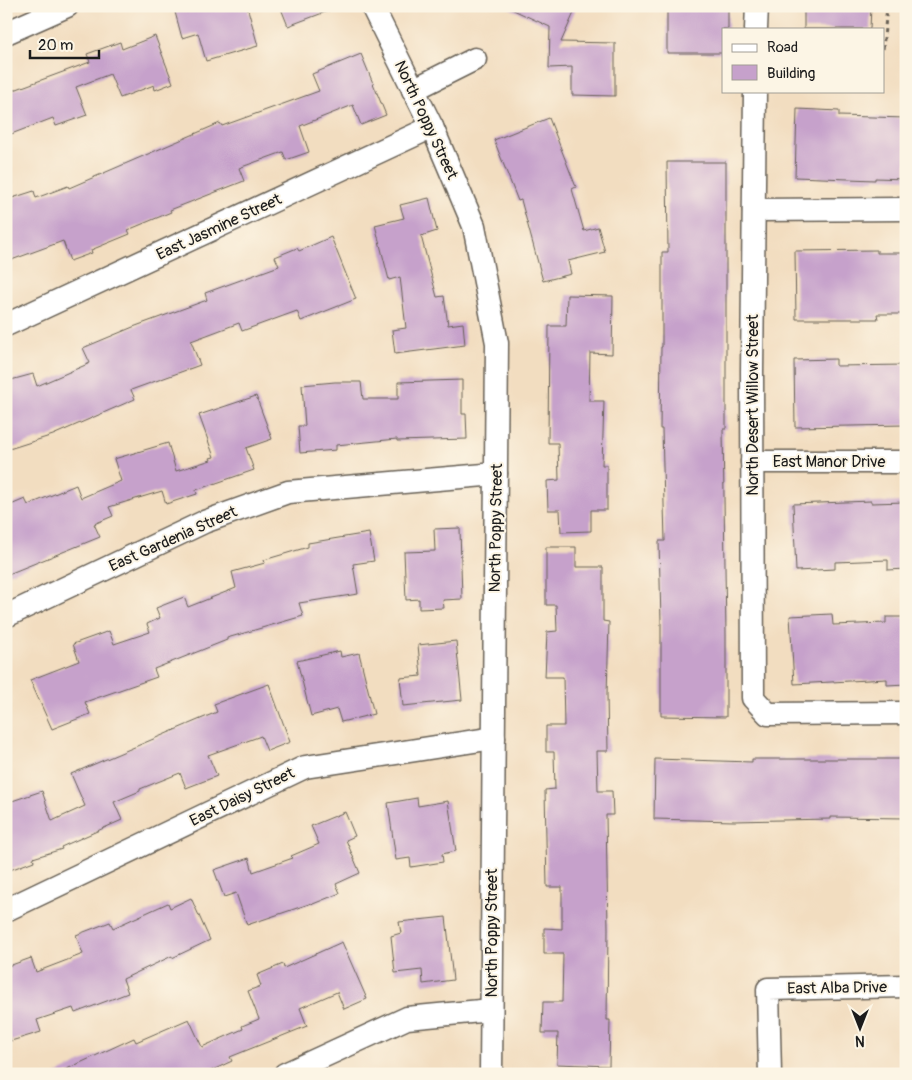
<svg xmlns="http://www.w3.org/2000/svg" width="912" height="1080" viewBox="0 0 912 1080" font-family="Pangolin,sans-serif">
  <rect width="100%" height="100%" fill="#fcf5e5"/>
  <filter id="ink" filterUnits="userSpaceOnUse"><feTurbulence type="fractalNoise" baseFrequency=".02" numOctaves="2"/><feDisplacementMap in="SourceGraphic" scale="10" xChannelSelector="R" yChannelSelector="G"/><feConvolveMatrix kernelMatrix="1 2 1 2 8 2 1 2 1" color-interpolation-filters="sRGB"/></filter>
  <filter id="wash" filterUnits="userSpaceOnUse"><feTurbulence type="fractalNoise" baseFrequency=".0096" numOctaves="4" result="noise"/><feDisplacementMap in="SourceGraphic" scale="20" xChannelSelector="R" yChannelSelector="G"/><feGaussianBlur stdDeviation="1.12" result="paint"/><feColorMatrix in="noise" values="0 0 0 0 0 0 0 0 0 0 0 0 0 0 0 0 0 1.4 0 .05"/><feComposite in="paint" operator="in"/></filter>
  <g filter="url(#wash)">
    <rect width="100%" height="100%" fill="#f2ddc0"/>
    <g id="blocks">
      <g fill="#c6a1cb">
        <polygon points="194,6 247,6 258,46 206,61 198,33 182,38 175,12"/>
        <polygon points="280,6 336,6 336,8 288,26"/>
        <polygon points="505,6 577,6 561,42 615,43 615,96 572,95 572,67 549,68 550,27"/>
        <polygon points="667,6 728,6 728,29 723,29 723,53 667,53"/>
        <polygon points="804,6 871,6 870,29 804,29"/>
        <polygon points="155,36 173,83 155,90 154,85 120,98 110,74 76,87 87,115 56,126 53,118 6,136 6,93 90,62 87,54 120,42 122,49"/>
        <polygon points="361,54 386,115 361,125 353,105 300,126 309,152 286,160 283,152 239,168 244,181 170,210 171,212 128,230 130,234 91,250 92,253 70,261 63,241 6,262 6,200 34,191 36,198 68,186 69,188 220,123 222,126 319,91 312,74"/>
        <polygon points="797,109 839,111 839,116 906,118 906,179 875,178 875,180 795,177"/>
        <polygon points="549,118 576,187 572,189 584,231 598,227 605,252 568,261 571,274 543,281 521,200 518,201 494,140"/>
        <polygon points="667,162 726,162 726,429 723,429 726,635 726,717 661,716 661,622 659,541 665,541 662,429 660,429 661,347 662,347 662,252 668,252"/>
        <polygon points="429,198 437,231 421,236 437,297 444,296 448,325 463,323 465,345 395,354 392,330 406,328 400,277 389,280 375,225 404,218 400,205"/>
        <polygon points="331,237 356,299 301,321 297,311 242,331 239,323 191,341 200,365 131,390 135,399 53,435 6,450 6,384 11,382 11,380 33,374 37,386 90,363 83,348 133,327 207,300 205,293 279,266 275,257 297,248 299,251"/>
        <polygon points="877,250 877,253 906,253 906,314 877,314 878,319 796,319 795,251"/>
        <polygon points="567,295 613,296 612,354 590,353 589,401 604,401 602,465 607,465 607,510 591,510 591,531 561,532 560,510 548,510 547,481 559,480 558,443 548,443 549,326 566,326"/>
        <polygon points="836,359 836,366 906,365 906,425 795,427 794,360"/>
        <polygon points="462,380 462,414 466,414 467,439 397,441 397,439 336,445 336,450 300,453 298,426 305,426 302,385 335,382 361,382 363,399 398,399 398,382"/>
        <polygon points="256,396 272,439 246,448 254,470 196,490 197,494 166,504 162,491 109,507 113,516 94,524 100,537 6,575 6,507 25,499 28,505 76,485 81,498 121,481 114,459 168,443 176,471 211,460 210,458 214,457 199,415"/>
        <polygon points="871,501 871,503 906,502 906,569 888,570 888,560 835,562 835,569 796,571 793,504"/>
        <polygon points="460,528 462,599 443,600 444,608 419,609 419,599 406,600 404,552 435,551 434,529"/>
        <polygon points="369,533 374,561 353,564 358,594 299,603 303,616 227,638 227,640 154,669 157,677 85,702 90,714 52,729 30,680 79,661 73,644 109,631 114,644 150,632 147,624 160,618 156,608 184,597 188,607 236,588 232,572 265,563 264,560 308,547 308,543"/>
        <polygon points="546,547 576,547 576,567 603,567 603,621 609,622 607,694 608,751 597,751 598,791 612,791 613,815 606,815 608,929 607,1020 610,1020 609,1066 557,1064 558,1033 542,1033 543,1002 562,1002 563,954 544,954 544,928 562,929 562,887 547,887 545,790 555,789 554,752 546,752 546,726 564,726 563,677 545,677 547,632 557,631 556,605 546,605"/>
        <polygon points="832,614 833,625 886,623 886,617 906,617 906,684 887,685 887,679 794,684 790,616"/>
        <polygon points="456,641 462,700 403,706 400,678 421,676 418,645"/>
        <polygon points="340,651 341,657 359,653 374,714 341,722 337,709 311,716 297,661"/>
        <polygon points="269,684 290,742 267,751 261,736 208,755 217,776 186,788 180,773 140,789 140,791 114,802 122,820 61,847 62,849 33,858 34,861 10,870 6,860 6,803 42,791 52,821 85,806 71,774 217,712 214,704"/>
        <polygon points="655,759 752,762 752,759 906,759 906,818 830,817 830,819 734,821 654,819"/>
        <polygon points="417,798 418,806 448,801 456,851 442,854 443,862 411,867 410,858 396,860 388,803"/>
        <polygon points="345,812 355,836 346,840 360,873 336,884 340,893 313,904 312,903 247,925 236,893 224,897 214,870 249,858 253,872 293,858 291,856 319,844 311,826"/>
        <polygon points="191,898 210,940 172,958 172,956 123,979 128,993 75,1013 73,1008 37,1020 41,1032 11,1041 6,1027 6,967 31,958 36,972 83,954 76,935 110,922 113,928 168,903 170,908"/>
        <polygon points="446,917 453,980 423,984 422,970 395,973 391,936 401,933 399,922"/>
        <polygon points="342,942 367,999 344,1009 337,992 300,1008 307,1026 230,1057 232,1061 204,1074 56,1074 134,1038 136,1042 189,1019 202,1047 243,1029 242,1026 259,1019 248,991 261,986 257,975 283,964 284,968"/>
      </g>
    </g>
  </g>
  <g filter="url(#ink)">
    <use href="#blocks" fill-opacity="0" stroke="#676055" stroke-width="1"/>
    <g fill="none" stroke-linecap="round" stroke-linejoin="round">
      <defs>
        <g id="minor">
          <polyline points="372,6 432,127 474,226 497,343 491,1074"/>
          <polyline points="756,29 757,6"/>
          <polyline points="6,33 67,6"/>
          <polyline points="413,90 475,59"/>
          <polyline points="755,91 752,372 753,698 768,714 906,713"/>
          <polyline points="754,210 906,209"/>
          <polyline points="6,325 432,127"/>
          <polyline points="752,462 906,462"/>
          <polyline points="6,616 204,522 288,492 496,474"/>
          <polyline points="6,910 305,767 494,738"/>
          <polyline points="285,1074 407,1018 491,1010"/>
          <polyline points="770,1074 768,989 906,986"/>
        </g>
      </defs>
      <use href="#minor" stroke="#676055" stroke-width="25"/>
      <polyline stroke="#676055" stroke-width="3" stroke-dasharray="4 4" stroke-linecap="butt" points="883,49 887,6"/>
      <use href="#minor" stroke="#fff" stroke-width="22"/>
    </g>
  </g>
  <g text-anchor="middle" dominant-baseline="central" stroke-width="4" stroke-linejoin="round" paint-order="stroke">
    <g font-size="16" fill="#1c1c1c" stroke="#fcf5e5">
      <text transform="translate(426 120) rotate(65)">North Poppy Street</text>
      <text transform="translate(219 227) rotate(-25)">East Jasmine Street</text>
      <text transform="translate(753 405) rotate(-90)">North Desert Willow Street</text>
      <text x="829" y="462">East Manor Drive</text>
      <text transform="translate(496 528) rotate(-89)">North Poppy Street</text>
      <text transform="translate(173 539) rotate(-24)">East Gardenia Street</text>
      <text transform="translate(242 797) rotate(-26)">East Daisy Street</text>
      <text transform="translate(492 933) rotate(-90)">North Poppy Street</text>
      <text transform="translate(837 988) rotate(-1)">East Alba Drive</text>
    </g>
  </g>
  <rect width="912" height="1080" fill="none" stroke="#fcf5e5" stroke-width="25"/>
  <rect x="722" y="28" width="162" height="65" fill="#fcf5e5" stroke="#a29e95"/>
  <rect x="732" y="44" width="25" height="8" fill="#ffffff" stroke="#a29e95"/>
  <text x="767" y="52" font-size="15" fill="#1c1c1c">Road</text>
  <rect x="732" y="65" width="25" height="15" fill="#c6a1cb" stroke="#a29e95"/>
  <text x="767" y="78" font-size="15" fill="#1c1c1c">Building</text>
  <g transform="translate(860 1028) rotate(180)" stroke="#fcf5e5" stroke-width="4" paint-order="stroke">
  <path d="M0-4L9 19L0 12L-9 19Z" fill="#1c1c1c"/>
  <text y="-8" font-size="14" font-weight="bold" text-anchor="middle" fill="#1c1c1c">N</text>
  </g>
  <path d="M30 50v8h69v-8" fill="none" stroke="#1c1c1c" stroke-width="2.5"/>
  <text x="38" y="50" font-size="15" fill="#1c1c1c" stroke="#fcf5e5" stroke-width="4" paint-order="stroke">20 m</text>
</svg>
